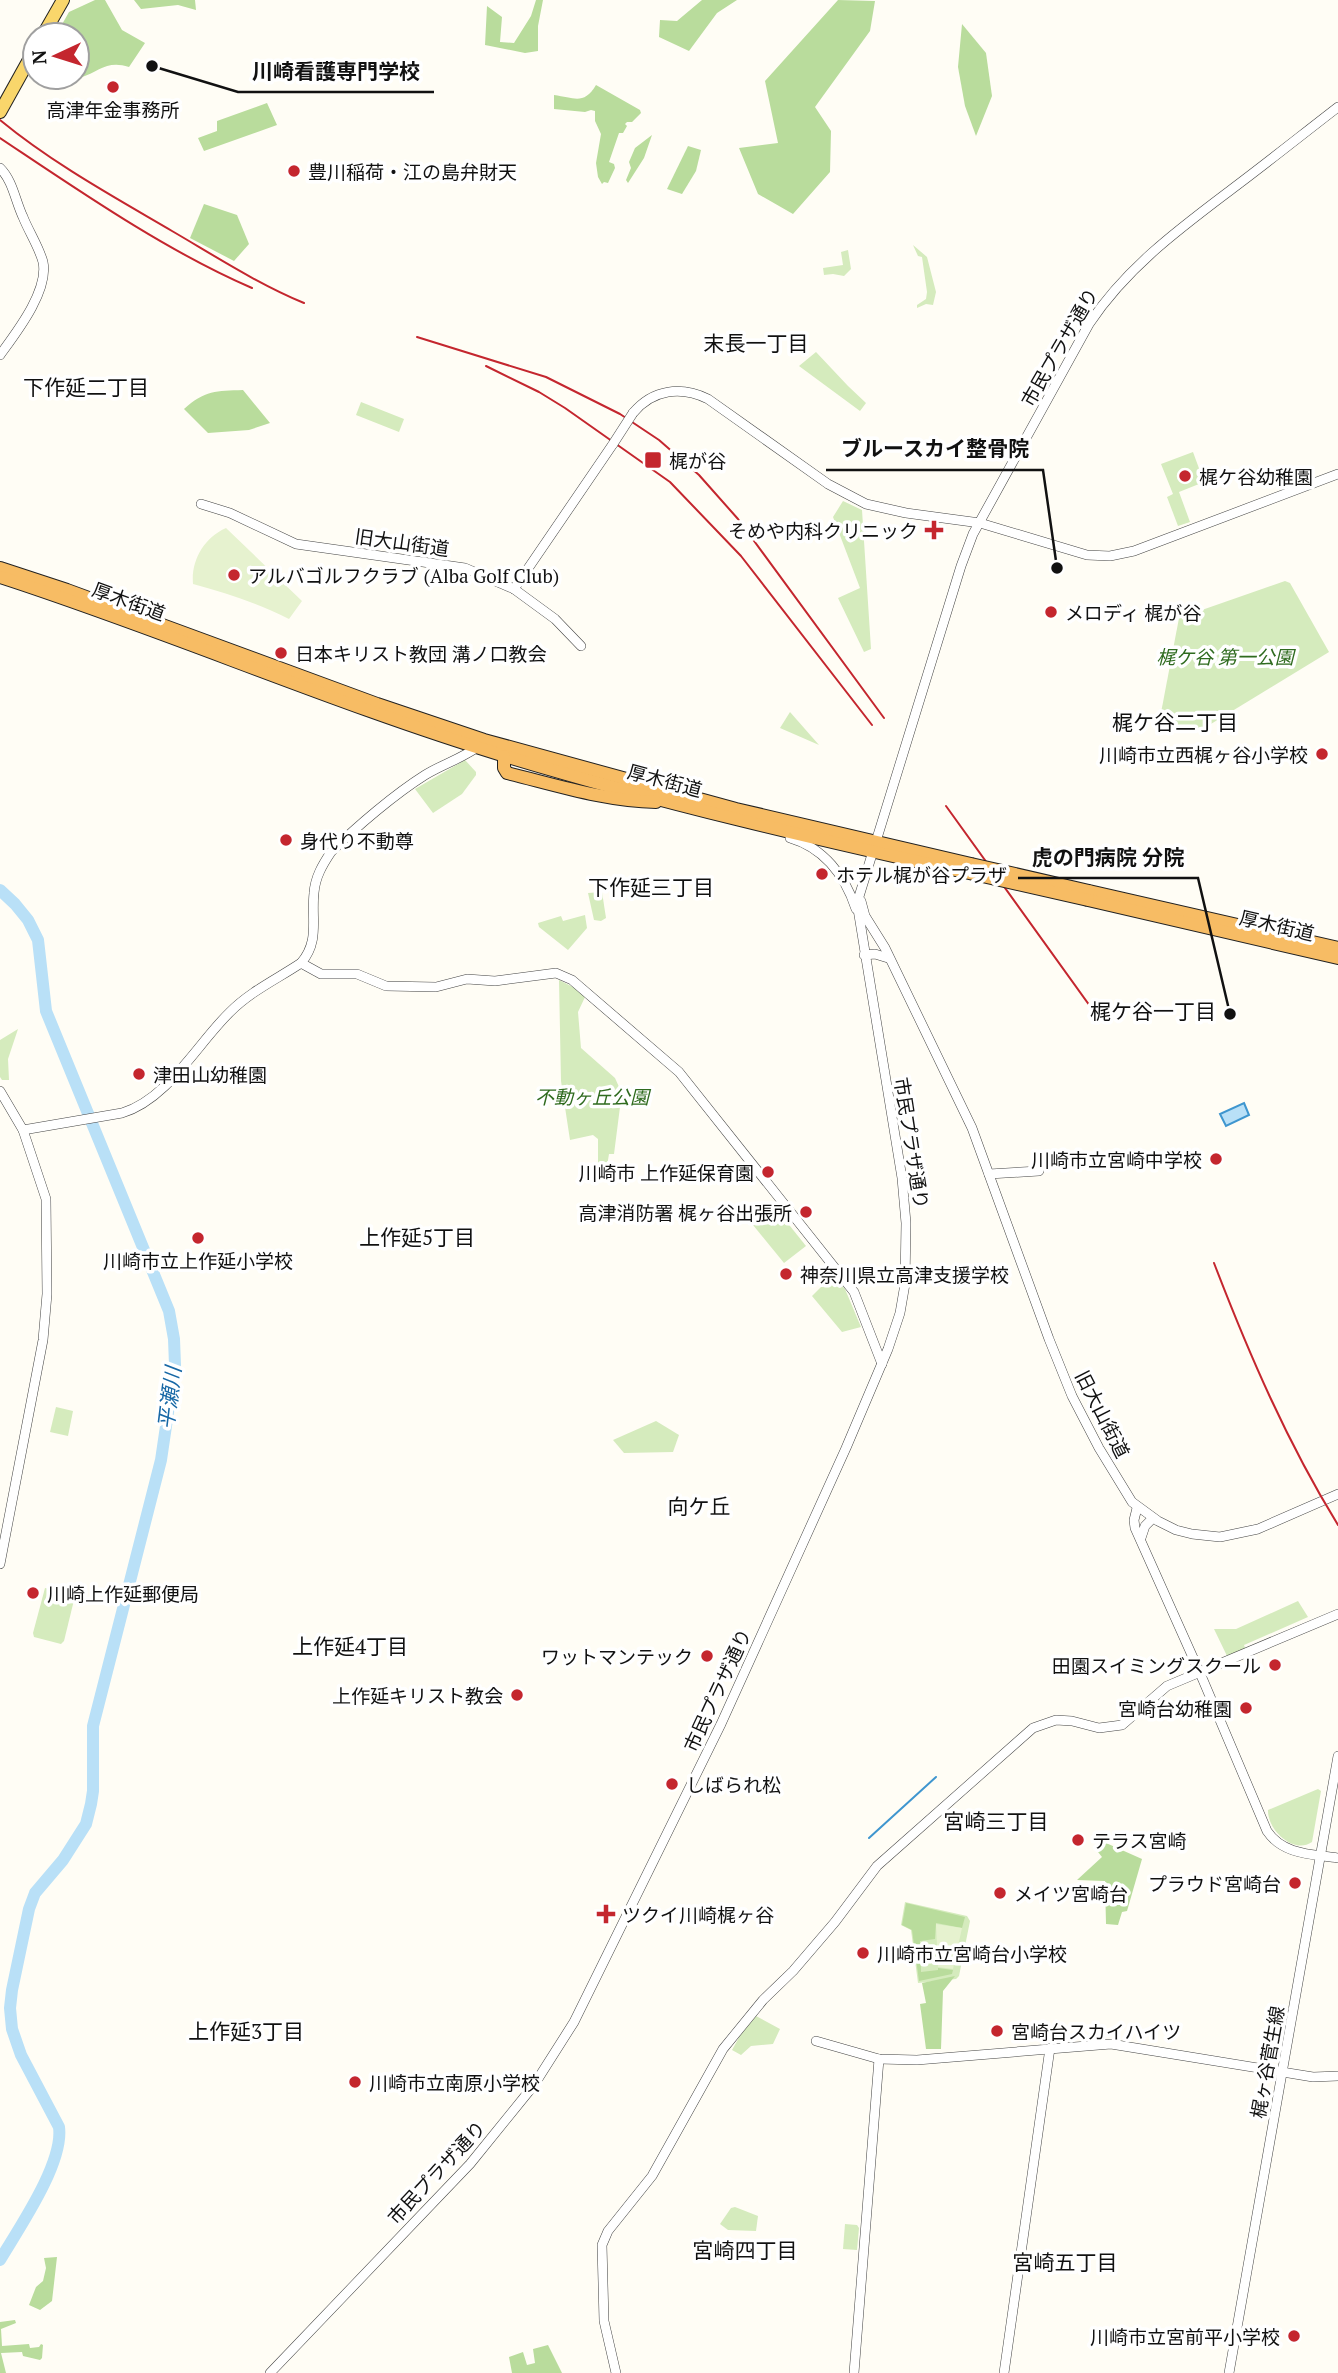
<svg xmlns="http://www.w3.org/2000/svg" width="1338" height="2373" viewBox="0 0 1338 2373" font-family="'PT Serif','Noto Sans JP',serif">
  <rect width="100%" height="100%" fill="#fffdf5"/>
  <g fill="#d5ebbd">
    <polygon points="913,245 927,257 936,292 933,305 926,304 917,308 917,305 926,299 927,292 922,257 918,256"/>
    <polygon points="848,250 851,269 844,276 833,274 824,275 823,268 843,265 841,252"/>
    <polygon points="816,352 848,386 866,403 860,411 799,366"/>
    <polygon points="361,402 404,419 399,432 356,415"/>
    <polygon points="1193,452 1204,482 1179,492 1190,522 1178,526 1167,497 1173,494 1161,464"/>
    <polygon points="843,501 862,510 871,649 864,652 838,598 860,588 833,517"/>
    <path d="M 1285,581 L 1290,583 L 1329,652 L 1206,727 C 1192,731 1170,729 1160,718 L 1179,618 Z"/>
    <polygon points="790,712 819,745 780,728"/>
    <polygon points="465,760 476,772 476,775 462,794 433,813 415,789"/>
    <polygon points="602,892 606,918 601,921 594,920 588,893"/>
    <polygon points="585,915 587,928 568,950 539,927 538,923 561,916 563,921"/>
    <polygon points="559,980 575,988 585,997 578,1012 581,1048 615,1078 624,1098 620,1107 614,1154 609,1154 606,1172 598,1171 598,1139 593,1135 570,1140 561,1081"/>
    <polygon points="18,1029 8,1059 9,1080 2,1080 0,1077 0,1040"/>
    <polygon points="774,1206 806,1246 784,1263 753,1225"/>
    <polygon points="829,1272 845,1289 861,1327 842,1332 812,1296 827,1281 824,1276"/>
    <polygon points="56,1407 73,1411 68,1436 50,1432"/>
    <polygon points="656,1421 679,1435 673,1452 624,1453 613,1440"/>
    <polygon points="45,1588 74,1593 75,1596 64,1641 61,1644 34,1637 33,1633"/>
    <polygon points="1298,1601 1308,1617 1244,1645 1246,1650 1228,1658 1214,1629 1236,1629"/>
    <path d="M 1318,1789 L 1321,1791 L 1312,1842 C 1293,1855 1267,1829 1268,1810 Z"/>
    <polygon points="905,1902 967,1916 970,1921 959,1976 956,1979 918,1983 911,1930 901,1925"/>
    <polygon points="756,2016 780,2029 773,2044 751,2046 741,2055 732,2050 741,2034"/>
    <polygon points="735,2207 758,2216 756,2231 728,2230 720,2224 731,2208"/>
    <polygon points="845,2224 857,2225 859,2228 857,2250 843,2249"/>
  </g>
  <g fill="#b9dc9c">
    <path d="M 95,0 L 105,0 L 122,30 L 145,43 L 129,67 C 107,60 100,71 80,78 C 72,81 60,80 51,80 L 48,77 L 77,77 L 77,35 L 56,35 L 69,12 Z"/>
    <polygon points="134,0 195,0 196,10 178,5 141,9"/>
    <polygon points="536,0 543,0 538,26 538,51 525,53 485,45 487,6 502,17 500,42 514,43 531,16"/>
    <polygon points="702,0 737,0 717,13 689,51 659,37 660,20 677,21"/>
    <polygon points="838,0 875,1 870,31 815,107 831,131 830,172 793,214 758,194 739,148 778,143 765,81"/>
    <polygon points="962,24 986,53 992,96 976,136 965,106 958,67"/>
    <path d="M 596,85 L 640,110 L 641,113 L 632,122 L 627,122 L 625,124 L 627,126 L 623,133 L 619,133 L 609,162 L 614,164 L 615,168 L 608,183 L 604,182 L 602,184 L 598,177 L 596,163 L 601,134 L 595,121 L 595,111 L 591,110 L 585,112 L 554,109 L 554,95 C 575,98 584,105 596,85 Z"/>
    <polygon points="267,103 277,125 204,151 198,138 217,131 217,121"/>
    <polygon points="652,135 644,158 628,183 626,180 631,168 629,162 635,148"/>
    <polygon points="688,146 701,150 696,171 682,194 667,189"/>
    <polygon points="204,204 237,215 249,244 234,261 190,238"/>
    <path d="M 243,390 L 270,423 L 249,430 L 208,433 L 184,409 C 205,390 216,391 243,390 Z"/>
    <polygon points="1106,1843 1142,1859 1127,1911 1122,1912 1118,1925 1106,1924 1105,1881 1077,1880 1102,1857 1098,1852"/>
    <polygon points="906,1903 965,1917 962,1928 936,1923 935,1939 920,1941 921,1972 938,1970 938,1968 953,1970 952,1974 919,1981 912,1930 902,1925"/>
    <polygon points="955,1976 943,1991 941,2049 926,2049 920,2004 926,2003 922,1983"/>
    <polygon points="57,2257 52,2301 40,2310 29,2305 36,2287 43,2281 46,2268 44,2258"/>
    <polygon points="15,2320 16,2323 1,2329 2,2346 29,2344 30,2348 39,2347 41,2344 43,2345 42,2358 40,2360 23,2356 22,2352 1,2353 6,2373 0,2373 0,2322"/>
    <polygon points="548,2345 562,2373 512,2373 509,2357 523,2352 527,2365 535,2363 533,2349"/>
  </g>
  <g fill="#e6f2cf">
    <path d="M 226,528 L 302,601 L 289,619 C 258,603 226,593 193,584 C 191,560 204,538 226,528 Z"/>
    <polygon points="936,1924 962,1928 953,1969 938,1967"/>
  </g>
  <polygon fill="#b9e0f7" stroke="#3f96cf" stroke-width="2" points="1244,1103 1249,1115 1226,1126 1220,1114"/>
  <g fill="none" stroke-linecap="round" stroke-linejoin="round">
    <polyline stroke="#3f96cf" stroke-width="2" points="869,1838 936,1777"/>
    <path stroke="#b9e0f7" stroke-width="12" d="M 0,890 L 15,904 L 28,920 L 38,940 L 46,1011 L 169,1311 L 174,1339 L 175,1365 L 161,1460 L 93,1726 L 93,1791 L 91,1804 L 86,1824 L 63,1860 L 35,1893 L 29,1909 L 12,1990 L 10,2008 L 12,2029 L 21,2055 L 59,2127 C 64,2163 19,2228 0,2260"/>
    <defs>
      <g id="tertiary">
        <path d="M 0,168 C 13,181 15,200 23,217 C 29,232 39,247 43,262 C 49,291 16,333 0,355"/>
        <path d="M 633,413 C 653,389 681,386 708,399 L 828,484 L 866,504 L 906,513 L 980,523 L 1087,555 L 1110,556 L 1134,551 L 1338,474"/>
        <polyline points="201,504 230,513 296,544 465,568 514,589 555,619 581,646"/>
        <polyline points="514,589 613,444"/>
        <path d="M 790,838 C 824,848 845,876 856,909"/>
        <polyline points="861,901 865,916 885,948 972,1128 1049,1339 1072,1396 1099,1448 1132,1502 1158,1521 1176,1530 1192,1534 1220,1537 1258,1529 1338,1494"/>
        <polyline points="864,955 875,954 888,958"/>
        <polyline points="301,963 321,974 357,974 386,986 436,987 467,979 495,981 556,973 572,980 679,1072 854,1292 882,1364"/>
        <polyline points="0,1091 23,1130 46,1199 47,1294 43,1340 0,1564"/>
        <path d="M 23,1130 L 122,1113 C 168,1099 197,1044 230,1012 C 251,991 277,979 301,963 C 320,941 311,919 314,893 C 315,877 323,864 331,852 C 357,826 395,794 425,775 C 443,764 463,758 479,746"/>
        <polyline points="989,1174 1039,1171"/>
        <path d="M 1137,1508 L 1134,1520 L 1135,1528 L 1203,1680 L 1267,1831 C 1283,1855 1312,1854 1338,1858"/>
        <polyline points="1141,1538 1145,1526 1153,1518"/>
        <polyline points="816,2041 879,2059 917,2060 1111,2044 1313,2077 1338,2076"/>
        <path d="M 270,2373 L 470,2164 L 534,2085 L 574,2022 L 721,1724 L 846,1448 L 888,1349 L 900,1313 L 905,1284 L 906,1223 L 902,1178 L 857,903 L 961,566 L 973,534 L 1089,324 C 1126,268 1179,229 1232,189 C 1268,162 1303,134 1338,107"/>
        <polyline points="616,2373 604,2321 602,2245 608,2231 652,2176 723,2049 763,2000 793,1971 835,1922 877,1866 1033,1728 1056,1720 1072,1721 1099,1728 1122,1725 1167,1686 1338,1614"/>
        <polyline points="854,2373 879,2059"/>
        <polyline points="1004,2373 1050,2048"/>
        <polyline points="1229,2373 1338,1756"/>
      </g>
      <g id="primary">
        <polyline points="43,35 63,0"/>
        <polyline points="0,112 35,49"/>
      </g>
      <g id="trunk">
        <polyline points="0,568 67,590 377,704 484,740 736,809 971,864"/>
        <path d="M 0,577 C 170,632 334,704 505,756 C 660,803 819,840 978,875"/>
        <path d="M 504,756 L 504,768 L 507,773 C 556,785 605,801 656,802"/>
        <polyline points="1089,891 1338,948"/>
        <polyline points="1088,900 1338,958"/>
      </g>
    </defs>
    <use href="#tertiary" stroke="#444" stroke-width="10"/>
    <use href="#primary" stroke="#222" stroke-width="14"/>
    <use href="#trunk" stroke="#222" stroke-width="14"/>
    <use href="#tertiary" stroke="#fff" stroke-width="9"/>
    <use href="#primary" stroke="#f9d66b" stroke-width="12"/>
    <use href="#trunk" stroke="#f7bc64" stroke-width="12"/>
    <g stroke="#c4262e" stroke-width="2">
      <path d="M 0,120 C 52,163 114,197 172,231 C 215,256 258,284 304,303"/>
      <path d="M 0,138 C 78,190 166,251 252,288"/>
      <polyline points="417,337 546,377 620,414 659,440 699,475 738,519 884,718"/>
      <polyline points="486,366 539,392 565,408 670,482 741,556 872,725"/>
      <polyline points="946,806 1100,1020"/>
      <path d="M 1214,1263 C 1249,1354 1287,1442 1338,1525"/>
    </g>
    <defs>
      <polyline id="tertiary-bridge" points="613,444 633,413"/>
      <g id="trunk-bridge">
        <polyline points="971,864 1089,891"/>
        <polyline points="978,875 1088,900"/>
      </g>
    </defs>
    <use href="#tertiary-bridge" stroke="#444" stroke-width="10" stroke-linecap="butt"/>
    <use href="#trunk-bridge" stroke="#222" stroke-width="14" stroke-linecap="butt"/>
    <use href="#tertiary-bridge" stroke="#fff" stroke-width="9"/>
    <use href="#trunk-bridge" stroke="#f7bc64" stroke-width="12"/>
  </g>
  <g fill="#c4262e" stroke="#fff" stroke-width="2.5">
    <circle cx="113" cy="87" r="7"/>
    <circle cx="294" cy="171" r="7"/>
    <rect x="644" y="451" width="18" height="18" rx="3.5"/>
    <circle cx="1185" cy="476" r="7"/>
    <path d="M930.5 519.5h7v7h7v7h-7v7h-7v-7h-7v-7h7z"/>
    <circle cx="234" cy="575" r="7"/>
    <circle cx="1051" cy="612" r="7"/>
    <circle cx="281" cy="653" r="7"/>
    <circle cx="1322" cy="754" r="7"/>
    <circle cx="286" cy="840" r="7"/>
    <circle cx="822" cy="874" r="7"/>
    <circle cx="139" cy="1074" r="7"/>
    <circle cx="1216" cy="1159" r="7"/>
    <circle cx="768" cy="1172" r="7"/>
    <circle cx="806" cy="1212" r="7"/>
    <circle cx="198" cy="1238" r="7"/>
    <circle cx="786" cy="1274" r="7"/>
    <circle cx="33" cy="1593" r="7"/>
    <circle cx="707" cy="1656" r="7"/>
    <circle cx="1275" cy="1665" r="7"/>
    <circle cx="517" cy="1695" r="7"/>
    <circle cx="1246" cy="1708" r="7"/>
    <circle cx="672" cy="1784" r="7"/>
    <circle cx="1078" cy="1840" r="7"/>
    <circle cx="1295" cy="1883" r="7"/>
    <circle cx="1000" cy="1893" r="7"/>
    <path d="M602.5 1903.5h7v7h7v7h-7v7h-7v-7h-7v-7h7z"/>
    <circle cx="863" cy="1953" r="7"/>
    <circle cx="997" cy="2031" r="7"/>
    <circle cx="355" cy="2082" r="7"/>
    <circle cx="1294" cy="2336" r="7"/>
  </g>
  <g text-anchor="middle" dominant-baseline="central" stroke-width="7" stroke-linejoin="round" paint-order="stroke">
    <g font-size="19" fill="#111" stroke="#fff" text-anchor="start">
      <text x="113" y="109" text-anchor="middle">高津年金事務所</text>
      <text x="308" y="171">豊川稲荷・江の島弁財天</text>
      <text x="669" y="460">梶が谷</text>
      <text x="1199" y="476">梶ケ谷幼稚園</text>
      <text x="918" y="530" text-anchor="end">そめや内科クリニック</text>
      <text x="248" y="575">アルバゴルフクラブ (Alba Golf Club)</text>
      <text x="1065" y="612">メロディ 梶が谷</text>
      <text x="295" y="653">日本キリスト教団 溝ノ口教会</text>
      <text x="1308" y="754" text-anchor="end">川崎市立西梶ヶ谷小学校</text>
      <text x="300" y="840">身代り不動尊</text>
      <text x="836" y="874">ホテル梶が谷プラザ</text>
      <text x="153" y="1074">津田山幼稚園</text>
      <text x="1202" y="1159" text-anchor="end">川崎市立宮崎中学校</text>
      <text x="754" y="1172" text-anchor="end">川崎市 上作延保育園</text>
      <text x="792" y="1212" text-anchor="end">高津消防署 梶ヶ谷出張所</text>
      <text x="198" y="1260" text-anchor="middle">川崎市立上作延小学校</text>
      <text x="800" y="1274">神奈川県立高津支援学校</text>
      <text x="47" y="1593">川崎上作延郵便局</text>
      <text x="693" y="1656" text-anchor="end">ワットマンテック</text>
      <text x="1261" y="1665" text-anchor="end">田園スイミングスクール</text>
      <text x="503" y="1695" text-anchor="end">上作延キリスト教会</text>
      <text x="1232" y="1708" text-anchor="end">宮崎台幼稚園</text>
      <text x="686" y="1784">しばられ松</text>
      <text x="1092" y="1840">テラス宮崎</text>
      <text x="1281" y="1883" text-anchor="end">プラウド宮崎台</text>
      <text x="1014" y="1893">メイツ宮崎台</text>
      <text x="622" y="1914">ツクイ川崎梶ヶ谷</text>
      <text x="877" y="1953">川崎市立宮崎台小学校</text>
      <text x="1011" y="2031">宮崎台スカイハイツ</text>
      <text x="369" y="2082">川崎市立南原小学校</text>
      <text x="1280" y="2336" text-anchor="end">川崎市立宮前平小学校</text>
    </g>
    <g font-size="19" fill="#111" stroke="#fff">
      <text transform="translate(1059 347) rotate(-60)">市民プラザ通り</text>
      <text transform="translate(402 542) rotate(8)">旧大山街道</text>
      <text transform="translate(129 601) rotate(20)">厚木街道</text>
      <text transform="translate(665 780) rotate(15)">厚木街道</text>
      <text transform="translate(1277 925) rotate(13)">厚木街道</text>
      <text transform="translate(912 1143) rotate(81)">市民プラザ通り</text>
      <text transform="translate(1103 1414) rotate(63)">旧大山街道</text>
      <text transform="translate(717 1690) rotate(-65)">市民プラザ通り</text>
      <text transform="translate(1267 2062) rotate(-80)">梶ヶ谷菅生線</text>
      <text transform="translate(436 2172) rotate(-47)">市民プラザ通り</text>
    </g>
    <g font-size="19" font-style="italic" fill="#2f6b1f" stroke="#fff">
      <text x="1225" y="656">梶ケ谷 第一公園</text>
      <text x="592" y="1096">不動ヶ丘公園</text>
    </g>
    <g font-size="21" fill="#111" stroke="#fff">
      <text x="756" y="343">末長一丁目</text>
      <text x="86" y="387">下作延二丁目</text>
      <text x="1175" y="722">梶ケ谷二丁目</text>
      <text x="651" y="887">下作延三丁目</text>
      <text x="1153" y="1011">梶ケ谷一丁目</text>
      <text x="417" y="1237">上作延5丁目</text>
      <text x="699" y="1506">向ケ丘</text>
      <text x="350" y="1646">上作延4丁目</text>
      <text x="996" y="1821">宮崎三丁目</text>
      <text x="246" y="2031">上作延3丁目</text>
      <text x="745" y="2250">宮崎四丁目</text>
      <text x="1065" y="2262">宮崎五丁目</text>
    </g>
    <g font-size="21" font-style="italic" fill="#1768a6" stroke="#fff">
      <text transform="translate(169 1398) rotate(-83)">平瀬川</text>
    </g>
  </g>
  <path fill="none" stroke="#111" stroke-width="2.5" d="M152 66L238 92H434M1057 568L1043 470H826M1230 1014L1198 878H1018"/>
  <g fill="#111" stroke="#fff" stroke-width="2.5">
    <circle cx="152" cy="66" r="7"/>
    <circle cx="1057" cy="568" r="7"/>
    <circle cx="1230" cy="1014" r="7"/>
  </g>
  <g font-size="21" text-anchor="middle" font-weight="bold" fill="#111" stroke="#fff" stroke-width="7" stroke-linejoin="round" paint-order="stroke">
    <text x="336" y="79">川崎看護専門学校</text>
    <text x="935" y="456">ブルースカイ整骨院</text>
    <text x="1108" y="865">虎の門病院 分院</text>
  </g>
  <g transform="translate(56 56) rotate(266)"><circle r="33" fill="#ffffff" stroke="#a0a0a0" stroke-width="2"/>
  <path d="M0-5L12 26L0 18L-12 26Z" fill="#c4262e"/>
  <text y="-10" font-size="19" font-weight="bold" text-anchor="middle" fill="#111111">N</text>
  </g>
</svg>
